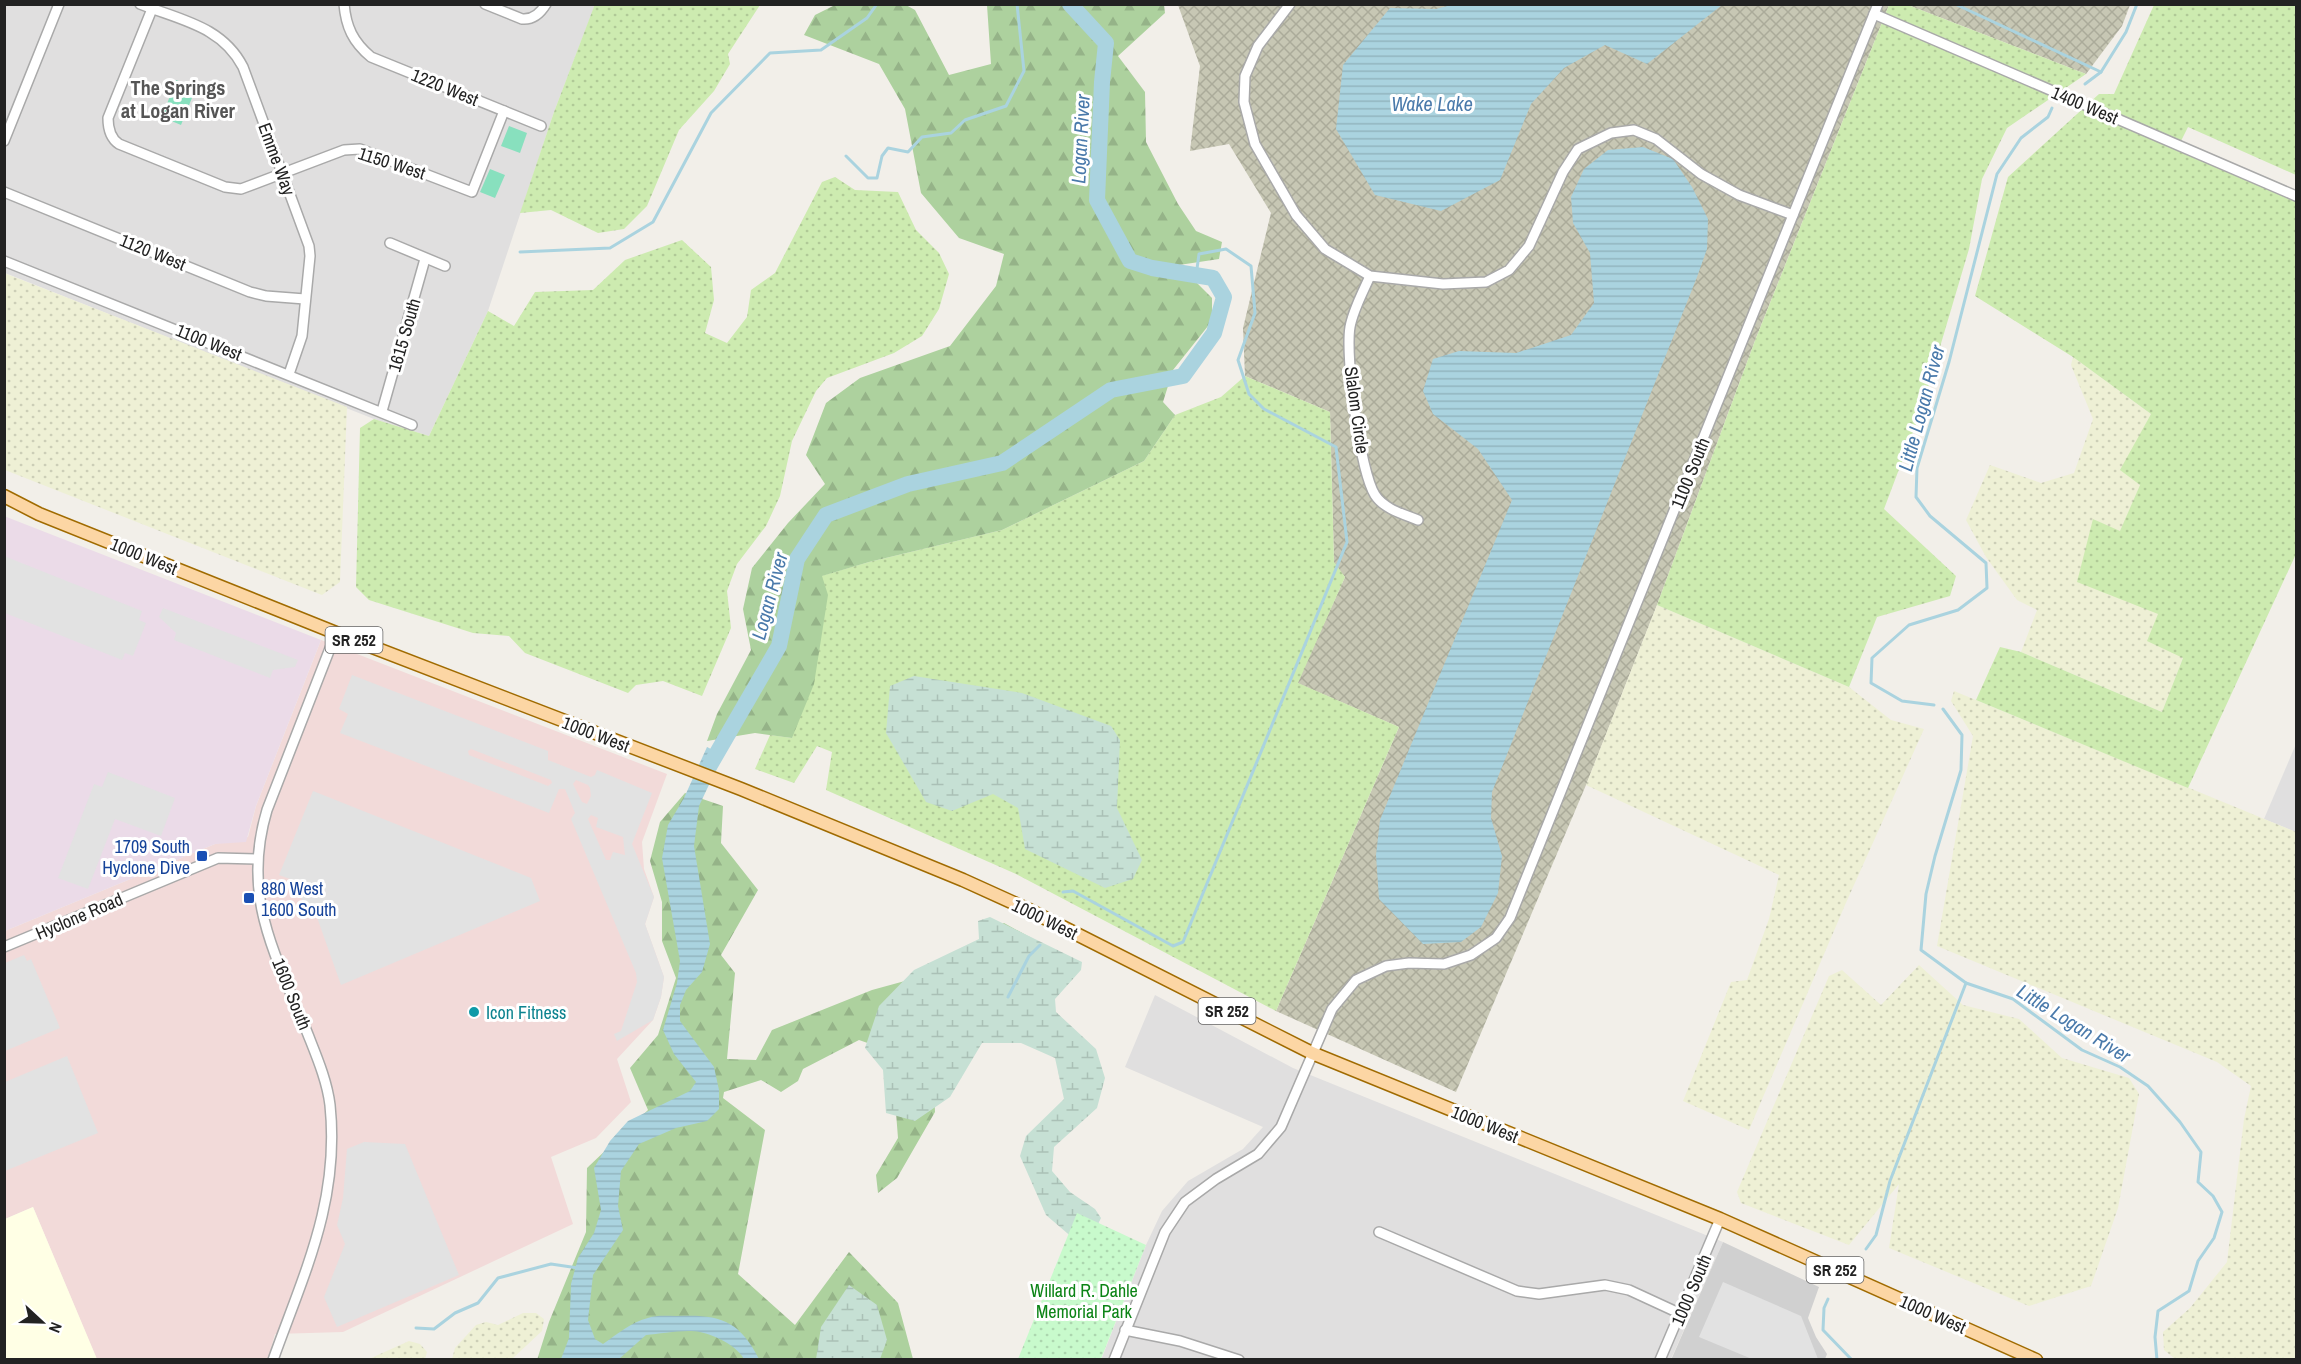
<svg xmlns="http://www.w3.org/2000/svg" width="2301" height="1364" viewBox="0 0 2301 1364" font-family="'Archivo Narrow',sans-serif">
  <defs>
    <pattern id="construction-cross-hatch" width="8" height="8" patternUnits="userSpaceOnUse" patternTransform="scale(1.5)"><rect width="8" height="8" fill="#c7c7b4"/><path d="M0 0l8 8M0 8l8-8" fill="none" stroke="#abab9a"/></pattern>
    <pattern id="farmland-dots" width="8" height="8" patternUnits="userSpaceOnUse" patternTransform="scale(1.5)"><rect width="8" height="8" fill="#eef0d5"/><path d="M2 2h.1M6 6h.1" fill="none" stroke="#ccceb7" stroke-width="1.8" stroke-linecap="round"/></pattern>
    <pattern id="grass-dots" width="8" height="8" patternUnits="userSpaceOnUse" patternTransform="scale(1.5)"><rect width="8" height="8" fill="#cdebb0"/><path d="M2 2h.1M6 6h.1" fill="none" stroke="#b0c997" stroke-width="1.8" stroke-linecap="round"/></pattern>
    <pattern id="forest-firs" width="22" height="20" patternUnits="userSpaceOnUse" patternTransform="scale(1.5)"><rect width="22" height="20" fill="#add19e"/><path d="M5 1l3.5 6h-7zM16 11l3.5 6h-7z" fill="#95b388"/></pattern>
    <pattern id="wetland-marsh" width="20" height="14" patternUnits="userSpaceOnUse" patternTransform="scale(1.5)"><rect width="20" height="14" fill="#c6e0d4"/><path d="M1 5h8M5 5V1M11 12h8M15 12V8" fill="none" stroke="#aac0b6"/></pattern>
    <pattern id="park-dots" width="8" height="8" patternUnits="userSpaceOnUse" patternTransform="scale(1.5)"><rect width="8" height="8" fill="#c8facc"/><path d="M2 2h.1M6 6h.1" fill="none" stroke="#acd6af" stroke-width="1.8" stroke-linecap="round"/></pattern>
    <pattern id="water-rules" width="6" height="5" patternUnits="userSpaceOnUse" patternTransform="scale(1.5)"><rect width="6" height="5" fill="#aad3df"/><path d="M0 2.5h6" fill="none" stroke="#92b5bf"/></pattern>
  </defs>
  <rect width="100%" height="100%" fill="#f2efe9"/>
  <g fill="#e0dfdf">
    <polygon points="4,5 595,5 554,112 488,311 429,436 374,419 5,273"/>
    <polygon points="2296,744 2296,832 2264,819"/>
    <polygon points="1155,995 1293,1068 1723,1242 1671,1359 1101,1360 1146,1245 1162,1211 1188,1181 1243,1149 1263,1127 1125,1067"/>
  </g>
  <polygon fill="#f2dad9" points="321,640 667,774 642,842 644,869 654,897 645,924 664,977 661,997 653,1020 617,1059 631,1102 596,1138 551,1157 573,1224 343,1332 275,1334 268,1359 97,1360 33,1207 5,1219 5,931 215,844 248,837 256,806"/>
  <polygon fill="#ebdbe8" points="4,516 321,640 256,806 246,842 215,844 5,931"/>
  <polygon fill="#ffffe5" points="33,1207 97,1359 5,1359 5,1219"/>
  <polygon fill="#d0d0d0" points="1723,1242 1819,1287 1808,1318 1816,1337 1827,1354 1825,1359 1671,1360"/>
  <g fill="url(#construction-cross-hatch)">
    <polygon points="1178,5 1889,5 1756,338 1657,605 1586,785 1456,1092 1276,1011 1399,727 1297,683 1345,577 1334,563 1330,412 1245,376 1243,328 1271,213 1229,144 1190,151 1200,66"/>
    <polygon points="1908,5 2130,5 2122,26 2086,74"/>
  </g>
  <g fill="url(#farmland-dots)">
    <polygon points="4,273 347,407 340,582 322,595 5,470"/>
    <polygon points="2073,357 2151,414 2121,470 2140,485 2120,532 2093,519 2158,614 2183,658 2162,712 2021,652 2037,610 2017,600 1986,557 1966,520 1990,465 2041,483 2074,473 2093,419 2071,365"/>
    <polygon points="1657,605 1849,687 1891,720 1924,729 1845,905 1749,1130 1683,1101 1731,982 1747,980 1769,919 1779,875 1586,785"/>
    <polygon points="1954,691 2296,832 2296,1359 2175,1359 2164,1350 2163,1332 2190,1308 2227,1262 2244,1119 2251,1086 2217,1062 1937,946 1973,736 1951,701"/>
    <polygon points="1919,965 1963,1005 2019,1019 2062,1058 2129,1078 2139,1094 2118,1208 2091,1286 2029,1306 1889,1248 1899,1184 1849,1245 1741,1203 1737,1192 1829,976 1842,970 1881,1005"/>
    <polygon points="523,1313 536,1313 544,1319 542,1331 512,1359 452,1359 455,1348 476,1325 486,1322 498,1325"/>
    <polygon points="409,1341 420,1344 427,1352 425,1359 369,1359"/>
  </g>
  <g fill="url(#grass-dots)">
    <polygon points="595,4 760,5 728,54 730,64 714,91 679,130 647,206 624,229 598,233 551,210 520,213 554,112"/>
    <polygon points="1889,5 1908,5 2086,74 2007,128 1982,179 1969,249 1921,411 1884,509 1956,576 1950,596 1877,617 1849,687 1657,605 1756,338"/>
    <polygon points="2154,5 2296,5 2296,175 2188,127 2179,145 2296,197 2296,554 2188,788 1976,700 2000,647 2021,652 2162,712 2183,658 2147,641 2158,614 2077,582 2093,519 2120,531 2140,485 2120,470 2151,414 2073,357 1975,296 2008,177 2099,94 2114,94"/>
    <polygon points="835,177 855,190 898,192 916,230 939,253 949,274 939,309 922,336 894,353 827,378 816,391 792,441 780,496 766,526 737,564 727,591 731,628 702,696 663,681 636,685 628,693 525,653 509,636 473,633 369,600 356,587 360,428 374,419 429,436 488,311 514,326 535,292 593,290 625,260 682,240 711,267 714,300 705,333 727,343 747,317 751,290 775,273 822,182"/>
    <polygon points="1245,376 1330,412 1334,562 1345,577 1298,683 1399,727 1276,1011 1016,874 826,790 832,752 817,746 794,783 755,769 770,735 792,738 821,576 869,562 1002,530 1144,461 1175,415 1221,397"/>
  </g>
  <g fill="url(#forest-firs)">
    <polygon points="837,4 906,5 915,10 949,75 991,64 987,5 1164,5 1165,13 1118,56 1145,92 1146,142 1178,204 1196,231 1222,242 1219,259 1179,265 1212,298 1212,321 1173,370 1163,402 1175,415 1144,461 1002,530 869,562 822,576 828,595 814,684 792,738 755,733 707,741 717,714 751,650 743,609 752,568 788,523 825,484 806,455 826,403 860,378 950,346 996,286 1004,254 959,238 921,193 905,109 879,64 804,35 815,15"/>
    <polygon points="685,793 723,806 721,843 758,890 721,955 735,973 727,1059 756,1060 772,1030 872,990 996,956 985,932 1004,923 1077,963 973,1017 934,1087 935,1112 897,1178 878,1193 876,1175 898,1138 895,1100 896,1053 859,1040 803,1069 798,1081 781,1092 761,1080 724,1092 723,1098 765,1130 738,1274 795,1325 849,1252 898,1303 913,1359 537,1360 549,1322 586,1232 587,1168 648,1110 630,1068 658,1035 676,978 662,941 662,902 650,861 660,822"/>
  </g>
  <g fill="url(#wetland-marsh)">
    <polygon points="914,676 1022,693 1111,726 1120,740 1117,808 1142,860 1133,879 1105,888 1025,849 1018,808 993,794 952,811 926,802 886,733 890,686"/>
    <polygon points="990,917 1082,962 1081,970 1055,999 1056,1012 1096,1049 1105,1078 1097,1108 1054,1147 1052,1171 1070,1192 1095,1209 1101,1218 1094,1232 1074,1239 1046,1215 1020,1156 1026,1136 1064,1099 1055,1058 1021,1043 982,1043 950,1097 915,1121 886,1113 883,1070 865,1048 879,1006 914,970 979,939 978,921"/>
    <polygon points="849,1285 877,1305 887,1340 880,1359 816,1359 821,1327"/>
  </g>
  <polygon fill="url(#park-dots)" points="1077,1213 1146,1245 1101,1359 1018,1359"/>
  <g fill="#88e0be">
    <polygon points="176,80 196,88 181,125 162,117"/>
    <polygon points="509,126 527,133 520,153 501,146"/>
    <polygon points="490,169 505,175 495,198 480,192"/>
  </g>
  <g fill="#e2e2e2" fill-rule="evenodd">
    <polygon points="4,556 142,611 139,620 146,623 133,656 125,653 122,660 5,613"/>
    <polygon points="163,608 298,660 295,667 273,670 270,678 174,640 176,633 159,617"/>
    <path d="M 352,675 L 548,751 L 548,760 L 591,777 L 595,775 L 597,770 L 652,793 L 632,844 L 654,897 L 645,924 L 664,977 L 661,997 L 653,1020 L 617,1041 L 614,1034 L 621,1031 L 637,982 L 636,973 L 571,819 L 575,813 L 565,789 L 559,789 L 549,813 L 340,733 L 348,714 L 339,709 ZM 471,749 L 551,780 L 552,783 L 548,786 L 469,755 L 468,751 ZM 576,780 L 588,785 L 590,788 L 591,796 L 587,804 L 582,802 L 573,784 ZM 591,815 L 598,818 L 596,827 L 623,837 L 625,855 L 613,852 L 610,860 L 606,860 L 588,819 Z"/>
    <polygon points="108,772 175,798 161,836 115,819 88,889 58,878 94,784 102,787"/>
    <polygon points="313,791 531,878 540,901 341,985 313,906 306,909 293,880 279,875"/>
    <polygon points="24,955 27,961 31,959 60,1028 5,1051 5,963"/>
    <polygon points="67,1056 98,1133 5,1171 5,1082"/>
    <polygon points="364,1142 405,1144 459,1275 337,1327 324,1297 345,1244 337,1225 343,1198 347,1149"/>
    <polygon points="1723,1282 1801,1316 1818,1359 1752,1359 1699,1337"/>
  </g>
  <g fill="url(#water-rules)">
    <polygon points="1451,5 1451,4 1722,5 1647,64 1605,45 1564,68 1531,104 1500,180 1441,211 1375,195 1336,129 1343,65 1390,8 1436,9"/>
    <polygon points="1643,147 1673,159 1692,187 1708,219 1707,249 1697,277 1492,792 1491,818 1502,856 1498,893 1481,927 1461,942 1423,944 1379,899 1376,855 1380,820 1512,500 1478,449 1433,414 1423,391 1433,359 1459,351 1516,353 1571,335 1594,303 1590,253 1573,223 1571,197 1584,169 1608,150"/>
    <path d="M 707,747 L 723,755 L 699,806 L 694,846 L 710,944 L 702,972 L 686,990 L 680,1005 L 680,1021 L 714,1067 L 719,1090 L 719,1109 L 707,1121 L 676,1128 L 639,1144 L 621,1171 L 618,1206 L 623,1230 L 593,1275 L 588,1320 L 595,1339 L 603,1344 C 617,1334 632,1322 648,1318 C 656,1315 667,1316 676,1316 C 718,1314 739,1319 759,1359 L 744,1359 C 737,1346 715,1335 700,1332 C 685,1329 661,1334 646,1335 L 619,1359 L 561,1359 L 569,1338 L 571,1284 L 578,1258 L 594,1233 L 601,1210 L 594,1168 L 610,1141 L 628,1121 L 690,1091 L 696,1082 L 674,1054 L 663,1030 L 677,983 L 680,961 L 662,858 L 668,825 L 684,798 Z"/>
  </g>
  <g fill="none" stroke-linecap="round" stroke-linejoin="round">
    <g stroke="#aad3df" stroke-width="3">
      <polyline points="1955,4 2101,72"/>
      <polyline points="2085,84 2101,72 2126,32 2137,4"/>
      <polyline points="846,156 868,178 877,178 882,156 888,148 908,152 922,137 951,133 965,120 1006,106 1024,71 1017,4"/>
      <polyline points="520,252 610,248 653,222 711,113 770,53 821,50 867,18 877,4"/>
      <polyline points="1934,705 1902,701 1871,683 1872,658 1909,625 1958,610 1987,588 1986,563 1930,516 1916,497 1917,468 1949,362 1997,174 2021,138 2048,117 2052,108"/>
      <polyline points="1943,709 1962,735 1961,770 1935,856 1926,894 1921,950 1966,983 2013,999 2082,1050 2120,1067 2148,1086 2180,1122 2201,1152 2198,1182 2213,1196 2222,1212 2214,1238 2198,1261 2189,1291 2158,1311 2155,1337 2157,1360"/>
      <polyline points="1063,892 1073,891 1173,946 1183,942 1347,542 1336,447 1264,409 1249,394 1238,360 1255,313 1251,266 1226,249 1199,254 1196,276"/>
      <polyline points="1008,997 1029,956 1040,945"/>
      <polyline points="1866,1249 1876,1235 1890,1181 1966,983"/>
      <polyline points="1828,1299 1824,1308 1823,1330 1852,1360"/>
      <polyline points="416,1328 434,1329 455,1313 478,1303 498,1278 551,1264 578,1268"/>
    </g>
    <polyline stroke="#aad3df" stroke-width="16" points="706,772 779,646 797,559 826,515 908,484 1002,463 1111,390 1183,376 1214,333 1224,297 1213,278 1152,268 1130,261 1097,200 1102,82 1106,43 1070,4"/>
    <defs>
      <g id="minor">
        <path d="M 140,4 C 180,20 222,26 243,67 L 309,246 L 310,256 L 302,336 L 289,374"/>
        <path d="M 154,4 L 108,118 C 108,129 110,138 119,144 L 225,187 L 241,189 L 344,150 L 360,149 L 472,192 L 504,111"/>
        <path d="M 344,4 C 346,27 353,42 371,57 L 541,126"/>
        <path d="M 485,4 L 522,19 C 533,20 540,14 546,4"/>
        <polyline points="1290,4 1258,46 1245,76 1244,102 1255,144 1296,215 1325,249 1370,276 1443,284 1486,282 1509,270 1529,246 1563,172 1578,149 1611,133 1634,130 1656,139 1701,174 1739,195 1793,215"/>
        <polyline points="1874,14 2296,196"/>
        <polyline points="4,141 59,4"/>
        <polyline points="4,192 250,292 266,296 305,299"/>
        <polyline points="390,243 445,266"/>
        <polyline points="4,261 412,425"/>
        <path d="M 1370,276 C 1363,292 1353,310 1350,327 C 1345,357 1360,471 1375,495 C 1384,509 1403,514 1418,520"/>
        <polyline points="382,411 425,259"/>
        <polyline points="4,947 218,858 257,859"/>
        <polyline points="1379,1232 1517,1291 1539,1294 1605,1285 1629,1290 1681,1314"/>
        <polyline points="1125,1330 1180,1341 1239,1360"/>
        <path d="M 273,1360 C 304,1273 340,1201 330,1105 C 327,1080 316,1055 307,1032 C 275,953 241,897 267,810 L 336,633"/>
        <polyline points="1114,1360 1165,1232 1185,1202 1216,1179 1258,1154 1281,1127 1332,1009 1356,980 1386,966 1409,963 1444,964 1471,955 1496,938 1510,918 1878,4"/>
        <polyline points="1660,1360 1720,1219"/>
      </g>
      <polyline id="major" points="4,496 39,514 336,633 741,789 963,880 1027,909 1312,1053 1720,1219 2036,1360"/>
    </defs>
    <use href="#minor" stroke="#a9a9a9" stroke-width="12"/>
    <use href="#major" stroke="#a06b00" stroke-width="15"/>
    <use href="#minor" stroke="#fff" stroke-width="9"/>
    <use href="#major" stroke="#fcd6a4" stroke-width="12"/>
  </g>
  <g fill="#1a4fb4" stroke="#fff" stroke-width="2">
    <rect x="196" y="850" width="12" height="12" rx="3"/>
    <rect x="243" y="892" width="12" height="12" rx="3"/>
  </g>
  <circle fill="#0f9aa8" stroke="#fff" stroke-width="2" cx="474" cy="1012" r="6"/>
  <g text-anchor="middle" dominant-baseline="central" stroke-width="6" stroke-linejoin="round" paint-order="stroke">
    <g fill="#fff" stroke="#646464" stroke-width="1.5">
      <rect x="325.5" y="627" width="57" height="26" rx="4.5"/>
      <rect x="1198.5" y="998" width="57" height="26" rx="4.5"/>
      <rect x="1806.5" y="1257" width="57" height="26" rx="4.5"/>
    </g>
    <g font-size="16" font-weight="bold" fill="#222">
      <text x="354" y="640">SR 252</text>
      <text x="1227" y="1011">SR 252</text>
      <text x="1835" y="1270">SR 252</text>
    </g>
    <g font-size="18" fill="#222" stroke="#fff">
      <text transform="translate(445 87) rotate(22)">1220 West</text>
      <text transform="translate(2085 105) rotate(23)">1400 West</text>
      <text transform="translate(277 159) rotate(70)">Emme Way</text>
      <text transform="translate(392 163) rotate(18)">1150 West</text>
      <text transform="translate(153 252) rotate(22)">1120 West</text>
      <text transform="translate(404 335) rotate(-74)">1615 South</text>
      <text transform="translate(209 342) rotate(22)">1100 West</text>
      <text transform="translate(1357 410) rotate(82)">Slalom Circle</text>
      <text transform="translate(1690 473) rotate(-68)">1100 South</text>
      <text transform="translate(144 556) rotate(22)">1000 West</text>
      <text transform="translate(596 734) rotate(21)">1000 West</text>
      <text transform="translate(79 916) rotate(-23)">Hyclone Road</text>
      <text transform="translate(1045 919) rotate(26)">1000 West</text>
      <text transform="translate(292 994) rotate(68)">1600 South</text>
      <text transform="translate(1485 1124) rotate(22)">1000 West</text>
      <text transform="translate(1691 1290) rotate(-67)">1000 South</text>
      <text transform="translate(1933 1314) rotate(24)">1000 West</text>
    </g>
    <g font-size="18" fill="#164399" stroke="#fff" text-anchor="end">
      <text x="190" y="846">1709 South<tspan x="190" dy="21">Hyclone Dive</tspan></text>
      <text x="261" y="888" text-anchor="start">880 West<tspan x="261" dy="21">1600 South</tspan></text>
    </g>
    <g font-size="18" fill="#0d838f" stroke="#fff" text-anchor="start">
      <text x="486" y="1012">Icon Fitness</text>
    </g>
    <g font-size="18" fill="#0c8416" stroke="#fff">
      <text x="1084" y="1290">Willard R. Dahle<tspan x="1084" dy="21">Memorial Park</tspan></text>
    </g>
    <g font-size="20" font-weight="bold" fill="#555" stroke="#fff">
      <text x="178" y="87">The Springs<tspan x="178" dy="23">at Logan River</tspan></text>
    </g>
    <g font-size="20" font-style="italic" fill="#4a7aab" stroke="#fff">
      <text x="1432" y="103">Wake Lake</text>
      <text transform="translate(1080 139) rotate(-87)">Logan River</text>
      <text transform="translate(1921 408) rotate(-75)">Little Logan River</text>
      <text transform="translate(769 596) rotate(-75)">Logan River</text>
      <text transform="translate(2074 1023) rotate(32)">Little Logan River</text>
    </g>
  </g>
  <rect width="2301" height="1364" fill="none" stroke="#222222" stroke-width="12"/>
  <g transform="translate(42 1322) rotate(112)" stroke="#ffffff" stroke-width="4.5" paint-order="stroke">
  <path d="M0-4.5L10 22L0 15L-10 22Z" fill="#222222"/>
  <text y="-9" font-size="16" font-weight="bold" text-anchor="middle" fill="#222222">N</text>
  </g>
</svg>
